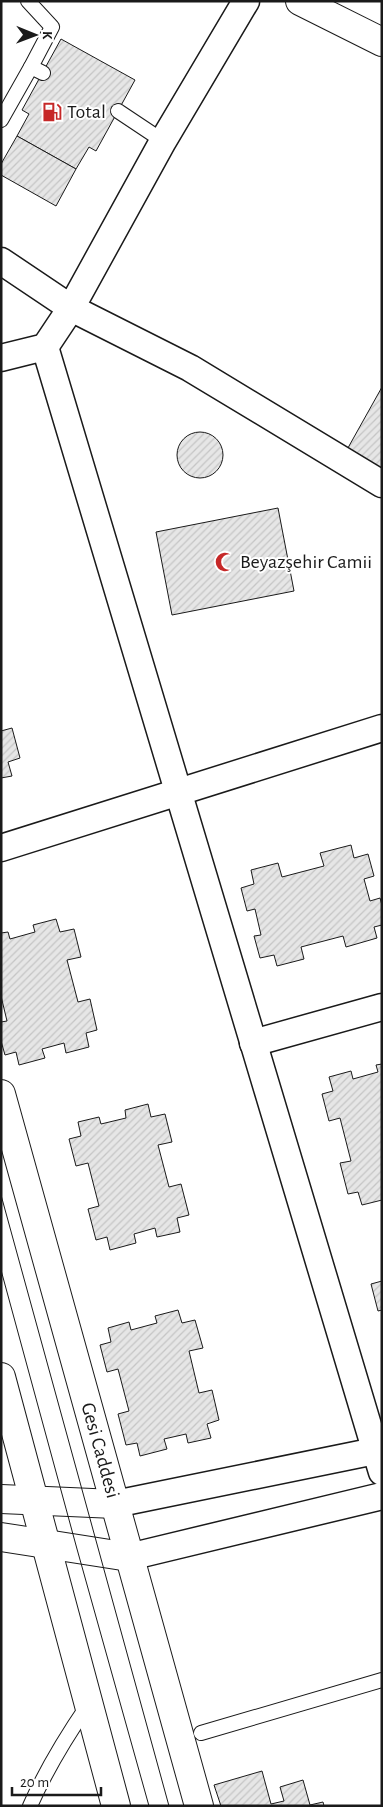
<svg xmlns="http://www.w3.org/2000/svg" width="383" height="1807" viewBox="0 0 383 1807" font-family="'Alegreya Sans',sans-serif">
  <defs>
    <pattern id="building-hatch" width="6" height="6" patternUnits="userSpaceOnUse" patternTransform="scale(1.25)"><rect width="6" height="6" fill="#e6e6e6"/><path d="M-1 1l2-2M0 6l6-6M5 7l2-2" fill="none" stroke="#c5c5c5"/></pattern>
  </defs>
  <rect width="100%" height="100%" fill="#fff"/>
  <g fill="url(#building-hatch)" stroke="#1a1a1a">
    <polygon points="61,39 135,80 96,151 89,147 76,169 17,136 29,114 22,110"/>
    <polygon points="17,136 76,169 56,206 1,175 1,164"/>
    <polygon points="382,387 382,476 344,455"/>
    <circle cx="200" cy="455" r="23"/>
    <polygon points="278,508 294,591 172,615 156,532"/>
    <polygon points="12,728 20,758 8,762 12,776 1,778 1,731"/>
    <polygon points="351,845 354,858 368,854 374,876 364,879 370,901 380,898 382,905 382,925 374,927 377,938 346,947 343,936 301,947 304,959 277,966 274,955 260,958 254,936 261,935 255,909 247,911 241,888 254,884 251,870 278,863 282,877 324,866 320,853"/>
    <polygon points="56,919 60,932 74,929 81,957 67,960 78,1002 90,999 97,1030 86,1033 89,1047 66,1053 64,1043 42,1049 45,1058 19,1065 16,1052 5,1055 1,1041 1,1022 7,1021 1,996 1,933 8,932 10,939 35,932 33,925"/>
    <polygon points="382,1064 382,1200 362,1205 358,1192 348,1194 340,1163 351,1161 340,1118 329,1121 322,1094 333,1091 329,1077 351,1071 353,1079 378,1072 376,1065"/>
    <polygon points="148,1104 151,1117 165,1114 172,1142 158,1145 169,1187 181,1184 189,1215 177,1218 180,1232 157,1237 155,1228 134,1234 136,1243 110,1250 107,1237 96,1240 88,1209 99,1206 88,1163 76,1166 69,1139 81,1136 78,1122 99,1117 101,1124 126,1118 125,1110"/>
    <polygon points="382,1281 382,1310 378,1311 371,1284"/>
    <polygon points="178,1310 182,1323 195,1320 203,1348 189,1351 199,1393 212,1390 219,1420 207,1424 211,1438 188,1443 186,1434 164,1439 167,1449 140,1456 137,1443 126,1445 118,1414 129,1411 118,1369 107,1372 100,1345 111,1342 108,1328 129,1322 131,1330 157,1323 155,1316"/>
    <polygon points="262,1771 271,1804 284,1801 280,1787 303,1780 310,1805 323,1802 324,1806 221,1806 214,1785"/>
  </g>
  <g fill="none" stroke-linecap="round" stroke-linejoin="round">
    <defs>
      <g id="lane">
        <polyline points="28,1 52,27 31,67 43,73"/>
        <polyline points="118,111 163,141"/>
        <polyline points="1,120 31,67"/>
        <polyline points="201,1733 382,1680"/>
        <path d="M 30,1806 C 46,1770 66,1737 88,1705"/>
      </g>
      <g id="street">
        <polyline points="1,261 71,308 163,141 246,1"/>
        <polyline points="45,347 382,1472"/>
        <polyline points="1,358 45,347 71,308 190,368 382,484"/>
        <polyline points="1,848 382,728"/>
        <polyline points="253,1043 382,1007"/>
        <polyline points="115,1504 375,1451"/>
        <polyline points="129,1557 382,1496"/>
      </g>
      <g id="secondary">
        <path id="s1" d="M 1,1094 L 199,1806"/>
        <polyline points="1,1377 116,1806"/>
        <polyline points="1,1499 115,1504"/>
        <polyline points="1,1537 129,1557"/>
      </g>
      <polyline id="highway" points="300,1 382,42"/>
    </defs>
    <use href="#lane" stroke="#1a1a1a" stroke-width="16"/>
    <use href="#street" stroke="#1a1a1a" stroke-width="29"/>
    <use href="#secondary" stroke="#1a1a1a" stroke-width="30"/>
    <use href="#highway" stroke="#1a1a1a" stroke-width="30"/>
    <use href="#lane" stroke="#fff" stroke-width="14"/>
    <use href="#street" stroke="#fff" stroke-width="26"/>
    <use href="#secondary" stroke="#fff" stroke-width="28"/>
    <use href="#highway" stroke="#fff" stroke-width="28"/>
    <g stroke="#1a1a1a" stroke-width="1">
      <polyline points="1,1195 169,1806"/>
      <polyline points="1,1270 77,1549 149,1806"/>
    </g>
  </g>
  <defs>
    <symbol id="fuel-bare" viewBox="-9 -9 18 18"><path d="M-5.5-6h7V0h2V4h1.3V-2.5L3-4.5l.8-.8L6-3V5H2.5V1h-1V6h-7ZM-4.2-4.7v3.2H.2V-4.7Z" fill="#c62828" stroke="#fff" stroke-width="2.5" paint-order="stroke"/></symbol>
    <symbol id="mosque-bare" viewBox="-9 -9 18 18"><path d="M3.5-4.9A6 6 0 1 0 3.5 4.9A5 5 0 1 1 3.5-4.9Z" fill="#c62828" stroke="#fff" stroke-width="2.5" paint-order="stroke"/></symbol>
  </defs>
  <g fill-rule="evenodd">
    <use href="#fuel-bare" x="38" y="98" width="28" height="28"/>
    <use href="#mosque-bare" x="211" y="548" width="28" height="28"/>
  </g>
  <g text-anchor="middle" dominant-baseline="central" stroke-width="4" stroke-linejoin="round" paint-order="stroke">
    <g font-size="20" fill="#1a1a1a" stroke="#fff" text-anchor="start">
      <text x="67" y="112">Total</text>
      <text x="240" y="562">Beyazşehir Camii</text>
    </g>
    <g font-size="20" fill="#1a1a1a" stroke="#fff">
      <text stroke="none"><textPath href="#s1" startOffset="370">Gesi Caddesi</textPath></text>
    </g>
  </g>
  <rect width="383" height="1807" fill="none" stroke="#1a1a1a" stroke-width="5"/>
  <g transform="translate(35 35) rotate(91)" stroke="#ffffff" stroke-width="4" paint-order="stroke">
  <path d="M0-4L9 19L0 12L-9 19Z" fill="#1a1a1a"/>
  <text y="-8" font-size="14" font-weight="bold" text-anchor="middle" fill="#1a1a1a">K</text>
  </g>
  <path d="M12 1787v8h89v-8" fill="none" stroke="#1a1a1a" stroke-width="2.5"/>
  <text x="20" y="1787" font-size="15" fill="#1a1a1a" stroke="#ffffff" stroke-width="4" paint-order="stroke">20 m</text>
</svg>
